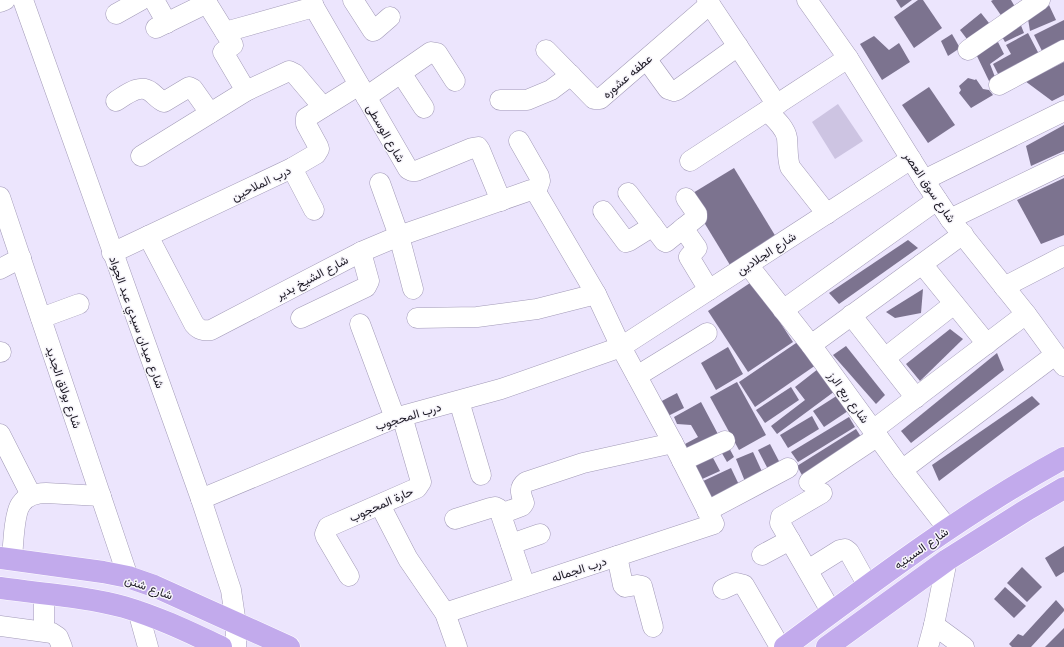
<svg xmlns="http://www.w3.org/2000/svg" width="1064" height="647" viewBox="0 0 1064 647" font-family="'Libre Baskerville',Vazirmatn,serif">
  <rect width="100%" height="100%" fill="#ece5fd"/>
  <polygon fill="#cdc4e2" points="838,104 863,141 835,159 812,122"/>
  <g fill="#7c738f">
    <polygon points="896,0 912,0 901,8"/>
    <polygon points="918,0 923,0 942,28 914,48 894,17"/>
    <polygon points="993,0 1011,0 1018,12 1005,21 991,1"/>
    <polygon points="1049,5 1056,20 1030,31 1028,19"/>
    <polygon points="981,13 993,28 970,43 960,30"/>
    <polygon points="1064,20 1064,47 1045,57 1034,35"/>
    <polygon points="1020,23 1024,33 1005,42 1001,35"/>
    <polygon points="1028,33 1041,58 1001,80 993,64 1011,54 1006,45"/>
    <polygon points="952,34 960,48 948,56 941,41"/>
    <polygon points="874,36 889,50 899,43 910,62 882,80 860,44"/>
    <polygon points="998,42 1004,54 990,64 995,77 989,81 976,54"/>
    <polygon points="1064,62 1064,95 1052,101 1025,81"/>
    <polygon points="968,78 975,80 976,79 983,89 989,90 993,95 971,108 959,93 961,90 959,86"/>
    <polygon points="929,87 955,125 928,143 902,105"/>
    <polygon points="1064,125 1064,151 1031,166 1026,146"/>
    <polygon points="734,168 776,237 730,265 688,196"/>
    <polygon points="1064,178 1064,235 1041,244 1017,200"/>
    <polygon points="908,240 918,248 839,304 829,293"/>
    <polygon points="753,281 793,342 748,372 708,311"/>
    <polygon points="923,289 921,313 895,318 886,312"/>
    <polygon points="950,329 963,339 920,381 906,364"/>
    <polygon points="799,341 816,365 755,407 739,382"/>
    <polygon points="846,346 885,395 876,404 833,355"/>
    <polygon points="728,347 743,374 716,390 701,363"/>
    <polygon points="997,353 1004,370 911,443 901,431"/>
    <polygon points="818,369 835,391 777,434 771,426 805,400 795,387"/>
    <polygon points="737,382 766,435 739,450 710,397"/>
    <polygon points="791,387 799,400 765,423 756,410"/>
    <polygon points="677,393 684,408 666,417 658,403"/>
    <polygon points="838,395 848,411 824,427 813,411"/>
    <polygon points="1032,396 1040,404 939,481 932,465"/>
    <polygon points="701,402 720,438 690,454 685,444 698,437 691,425 677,424 674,417"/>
    <polygon points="812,416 819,429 788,448 780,435"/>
    <polygon points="849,417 855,427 798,462 791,452"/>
    <polygon points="856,429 863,440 803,477 797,466"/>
    <polygon points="727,444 734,457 727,462 719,448"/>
    <polygon points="770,444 782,467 770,473 758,450"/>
    <polygon points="753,452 764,476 746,484 736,459"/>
    <polygon points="712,456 720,471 700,480 693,465"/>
    <polygon points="731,468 741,489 711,503 701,482"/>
    <polygon points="1064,546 1064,572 1056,577 1045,558"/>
    <polygon points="1022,567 1042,587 1027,602 1007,583"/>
    <polygon points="1005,587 1026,606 1014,618 994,599"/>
    <polygon points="1056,600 1064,609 1064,611 1031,647 1012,647 1009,644 1018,634 1023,636"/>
    <polygon points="1064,628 1064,647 1045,647"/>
  </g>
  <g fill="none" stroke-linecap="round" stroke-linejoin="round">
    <defs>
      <g id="minor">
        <polyline points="23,0 201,499 231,590 236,624 236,647"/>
        <polyline points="154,0 167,23"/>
        <polyline points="205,0 233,45 223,52 246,91"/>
        <polyline points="312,0 314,7 408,169 412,171 416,171 472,148 478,147 480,150 501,201"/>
        <polyline points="353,0 373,31 375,30 390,17"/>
        <polyline points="707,0 777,105"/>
        <polyline points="807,0 848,58 924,180 950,219 1026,314 1064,366"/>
        <polyline points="0,2 5,0"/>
        <polyline points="116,14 141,0"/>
        <polyline points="156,28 207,3"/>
        <polyline points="225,32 314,7"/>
        <polyline points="546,50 594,99 600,99 710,4"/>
        <polyline points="968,50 1040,0"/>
        <polyline points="647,60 668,89 674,91 677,90 738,46"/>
        <polyline points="401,73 424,108"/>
        <polyline points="999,85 1064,50"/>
        <polyline points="366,97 431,52 437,53 455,81"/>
        <polyline points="500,100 527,100 551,90 571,75"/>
        <path d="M 116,101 C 126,95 140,83 151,92 C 155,95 159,100 164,102 L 189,87 L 193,89 L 210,113"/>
        <path d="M 767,111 C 775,119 785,127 787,138 C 788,148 787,157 790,167 L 827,214"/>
        <polyline points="519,141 539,176 540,181 536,192"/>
        <polyline points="141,156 246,91 289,71 295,74 323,107"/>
        <polyline points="690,161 848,58"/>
        <polyline points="292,168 314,210"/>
        <polyline points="924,180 1064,111"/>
        <polyline points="380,183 399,236 413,289"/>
        <polyline points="628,193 664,241 666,242 697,217 697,214 686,198"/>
        <polyline points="0,197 128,577"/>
        <polyline points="603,211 626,242 629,241 653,226"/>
        <polyline points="950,219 1064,164"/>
        <polyline points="683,228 697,248 689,257 709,290"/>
        <path d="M 148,236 L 194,324 C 199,330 203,331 211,330 L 361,252 L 399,236 L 531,190 L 536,192 L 596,294 L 621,347 L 673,443 L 714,524 L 445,613"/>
        <polyline points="112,253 292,168 316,154 319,149 318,146 306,124 306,118 359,85"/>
        <polyline points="922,264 987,344"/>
        <polyline points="748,265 811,345 902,470 948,529"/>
        <polyline points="0,269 21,258"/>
        <polyline points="1004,287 1064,256"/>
        <polyline points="783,310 937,200"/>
        <polyline points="851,315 916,398"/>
        <polyline points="41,318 79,304"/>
        <polyline points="301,318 366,287 369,281 361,252"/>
        <polyline points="417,318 477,317 537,309 596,294"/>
        <polyline points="360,324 395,418"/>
        <polyline points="811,345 963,234"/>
        <polyline points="0,352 1,352"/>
        <polyline points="885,358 954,304"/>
        <polyline points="637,376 707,333"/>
        <polyline points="459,401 481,475"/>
        <polyline points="873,430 1026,314"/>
        <polyline points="0,434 31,495"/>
        <polyline points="682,461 725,441"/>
        <polyline points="902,470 1055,355"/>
        <polyline points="809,482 878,436"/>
        <polyline points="822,493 781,517 780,523 832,613"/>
        <polyline points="201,499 395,418 501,389 621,347 911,159"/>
        <polyline points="380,505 408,559 445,613 457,647"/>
        <polyline points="707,511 788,468"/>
        <path d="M 501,514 L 522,506 L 524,503 C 521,494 518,488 526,482 L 583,463 L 673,443"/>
        <polyline points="455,519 490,508 495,507 499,509 525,586"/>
        <polyline points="511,544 540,534"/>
        <polyline points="762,555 790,540"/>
        <polyline points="617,556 623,585 625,587 637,585 642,586 653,627"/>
        <path d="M 12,560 C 13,547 14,513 21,504 C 27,495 37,493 46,493 L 101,496"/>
        <polyline points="808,570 840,550 845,549 849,552 868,586"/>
        <polyline points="349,576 326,537 325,534 328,527 417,488 421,482 402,416"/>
        <polyline points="723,589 736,583 744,585 780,647"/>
        <polyline points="138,611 148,647"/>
        <polyline points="934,625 964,647"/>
        <polyline points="0,626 52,633 58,637 62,647"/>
        <polyline points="44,631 44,594"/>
        <polyline points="928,647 934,625 947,560"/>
      </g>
      <g id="major">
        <polyline points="0,558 103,572 128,577 154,586 289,647"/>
        <path d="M 0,588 C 41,594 84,596 124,607 C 158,617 189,632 221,647"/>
        <path d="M 785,647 C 875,580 965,512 1064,458"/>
        <polyline points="827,647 947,560 1028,509 1064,488"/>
      </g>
    </defs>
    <use href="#minor" stroke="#a29ab7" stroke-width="21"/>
    <use href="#major" stroke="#fff" stroke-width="23"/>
    <use href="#minor" stroke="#fff" stroke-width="20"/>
    <use href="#major" stroke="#c2aaec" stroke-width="22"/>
  </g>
  <g text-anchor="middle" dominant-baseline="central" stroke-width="3" stroke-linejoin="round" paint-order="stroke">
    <g font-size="12" fill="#1b1823" stroke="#f7f5fb">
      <text transform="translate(627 76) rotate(-40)">عطفه عشوره</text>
      <text transform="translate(386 133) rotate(60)">شارع الوسطى</text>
      <text transform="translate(261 183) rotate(-26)">درب الملاحين</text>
      <text transform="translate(930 187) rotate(56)">شارع سوق العصر</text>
      <text transform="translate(766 253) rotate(-33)">شارع الجلادين</text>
      <text transform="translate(312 277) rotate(-28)">شارع الشيخ بدير</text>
      <text transform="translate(137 322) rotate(70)">شارع ميدان سيدي عبد الجواد</text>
      <text transform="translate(64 387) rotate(71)">شارع بولاق الجديد</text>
      <text transform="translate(849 397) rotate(54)">شارع ربع الرز</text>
      <text transform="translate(408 416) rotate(-17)">درب المحجوب</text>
      <text transform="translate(381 504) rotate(-24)">حارة المحجوب</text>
      <text transform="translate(921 548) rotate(-35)">شارع السبتيه</text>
      <text transform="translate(579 569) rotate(-18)">درب الجماله</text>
      <text transform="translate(149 587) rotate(20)">شارع شنن</text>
    </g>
  </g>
</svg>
